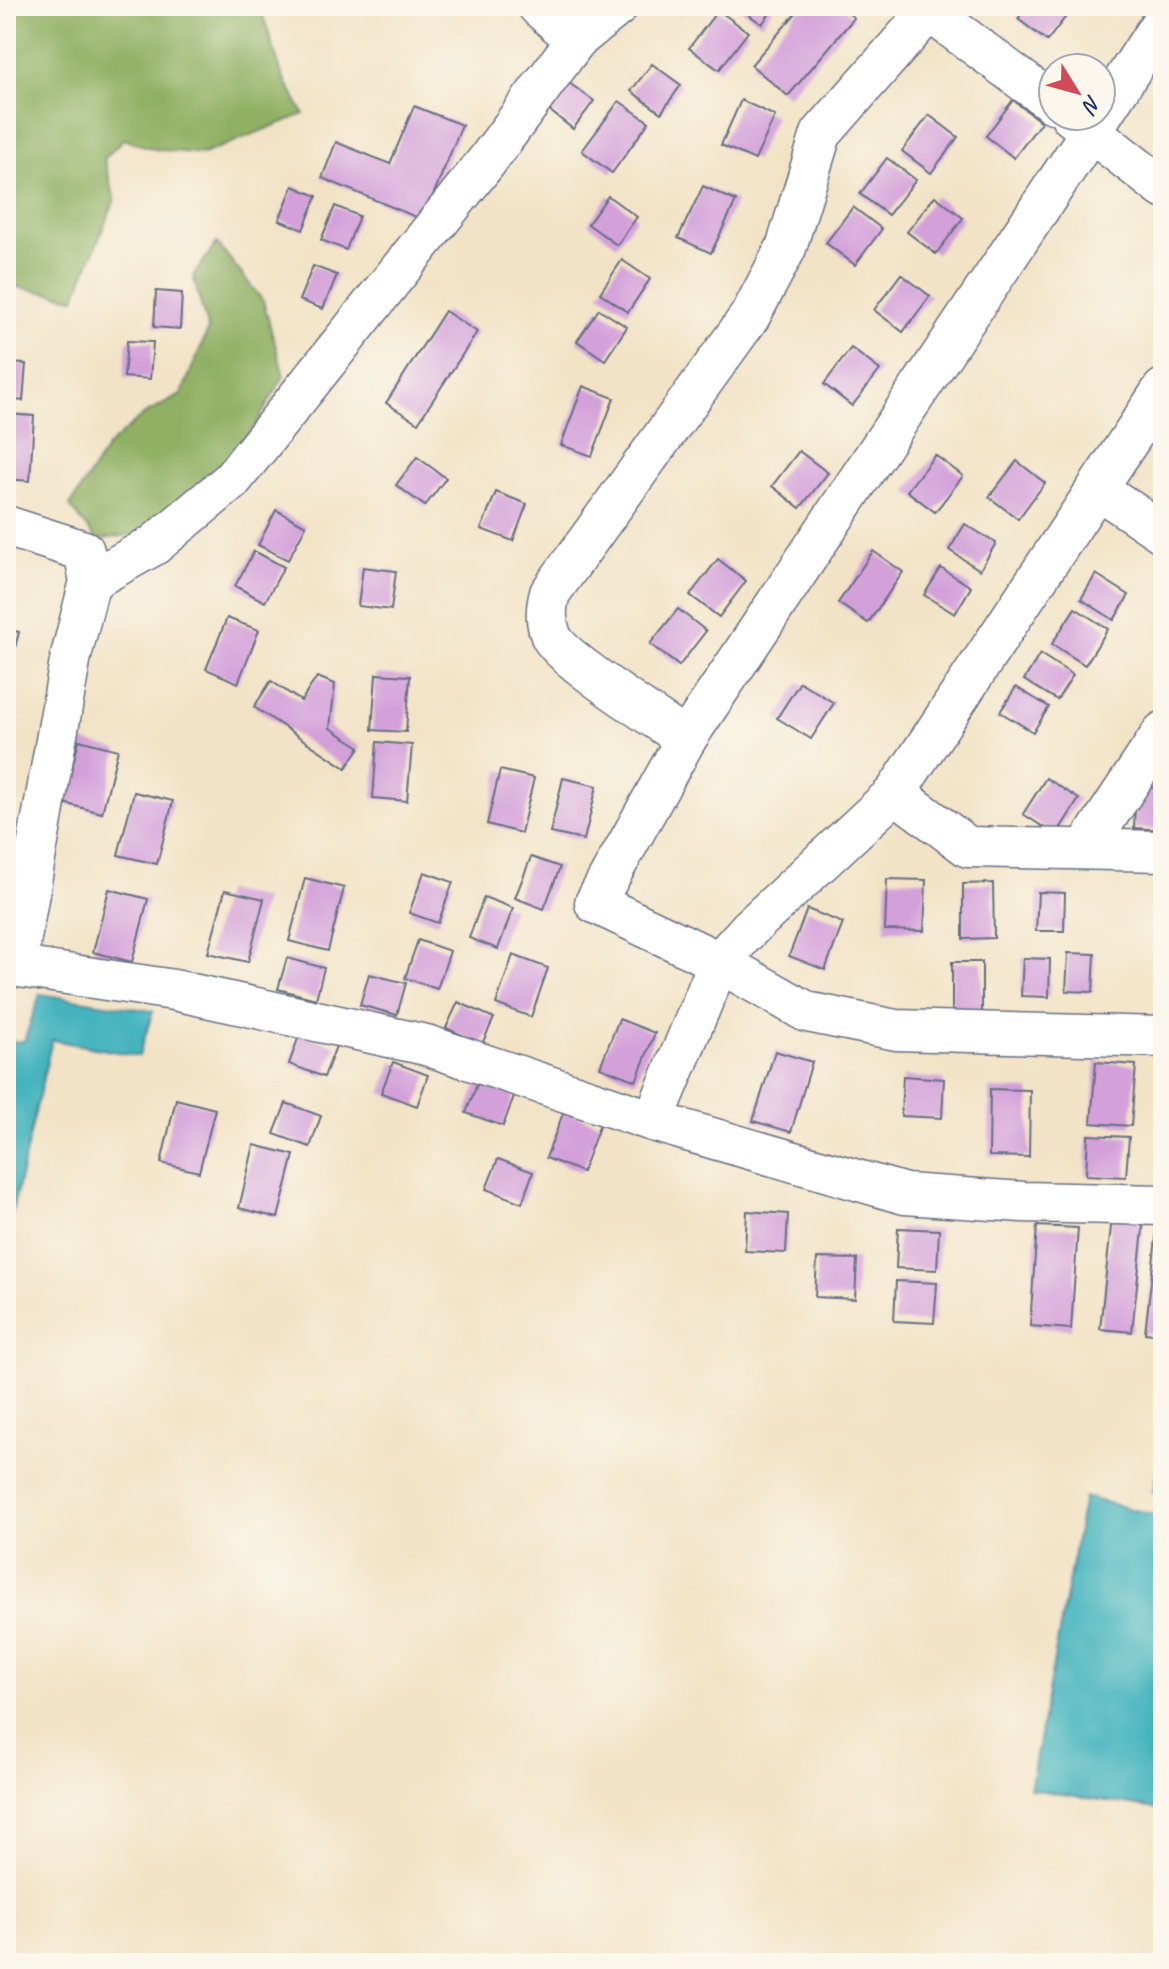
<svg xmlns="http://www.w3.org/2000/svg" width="1169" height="1969" viewBox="0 0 1169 1969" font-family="Caveat,sans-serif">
  <rect width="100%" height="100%" fill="#fbf7ec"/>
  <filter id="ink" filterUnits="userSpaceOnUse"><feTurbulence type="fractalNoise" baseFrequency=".0125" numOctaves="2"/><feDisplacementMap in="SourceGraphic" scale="16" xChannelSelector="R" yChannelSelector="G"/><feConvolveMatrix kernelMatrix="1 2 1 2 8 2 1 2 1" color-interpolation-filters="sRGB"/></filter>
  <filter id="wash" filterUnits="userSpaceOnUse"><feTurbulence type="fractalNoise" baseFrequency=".006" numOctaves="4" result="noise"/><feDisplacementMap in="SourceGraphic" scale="32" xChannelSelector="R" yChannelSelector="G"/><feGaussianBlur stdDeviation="1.8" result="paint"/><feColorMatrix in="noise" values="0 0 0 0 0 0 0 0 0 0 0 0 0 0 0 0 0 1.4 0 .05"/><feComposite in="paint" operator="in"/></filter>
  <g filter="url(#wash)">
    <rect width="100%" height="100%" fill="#f2e3c6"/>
    <g fill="#90b064" stroke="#567061" stroke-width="2">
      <polygon points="6,6 260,6 282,75 304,114 203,154 154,149 123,139 104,159 115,199 75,298 6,285"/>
      <polygon points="217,243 263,301 284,376 256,424 205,486 141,533 97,540 70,506 108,446 143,415 181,395 208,330 193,276"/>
    </g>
    <g fill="#44b4be" stroke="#30728e" stroke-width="2">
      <polygon points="40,994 153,1011 139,1056 52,1040 6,1238 6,1050 8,1042 24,1041"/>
      <polygon points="1163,1443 1163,1494 1153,1492"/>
      <polygon points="1084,1497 1163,1517 1163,1810 1030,1789"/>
    </g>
    <g id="blocks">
      <g fill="#d3a0da">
        <polygon points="667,6 685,6 678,15"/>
        <polygon points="736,6 775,6 762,24"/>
        <polygon points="802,6 841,6 854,18 788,96 751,65"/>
        <polygon points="1027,6 1074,6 1047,41 1018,19"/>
        <polygon points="718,10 748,32 719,70 689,48"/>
        <polygon points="652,64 681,85 661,113 631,91"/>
        <polygon points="565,80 594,101 573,129 545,107"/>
        <polygon points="741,100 775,116 755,160 721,145"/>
        <polygon points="1013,100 1041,122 1014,158 986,136"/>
        <polygon points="619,101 649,122 612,173 582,151"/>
        <polygon points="414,106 462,125 423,220 322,178 336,142 390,164"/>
        <polygon points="929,115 958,137 931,173 902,151"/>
        <polygon points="887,158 916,180 888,215 860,194"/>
        <polygon points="293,186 317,196 303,230 279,220"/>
        <polygon points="703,186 736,201 711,253 678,238"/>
        <polygon points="608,196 637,217 617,245 588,224"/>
        <polygon points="935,196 963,218 936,254 907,232"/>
        <polygon points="335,206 359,216 346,250 321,240"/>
        <polygon points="853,207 882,229 855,265 826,243"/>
        <polygon points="622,260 650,279 628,312 600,293"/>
        <polygon points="313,266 337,275 323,309 299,300"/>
        <polygon points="901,274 930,296 903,332 874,310"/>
        <polygon points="156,291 182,293 180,329 154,327"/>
        <polygon points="599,309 627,327 605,360 577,341"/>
        <polygon points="445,311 477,332 418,423 386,403"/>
        <polygon points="127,341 153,342 150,379 124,377"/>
        <polygon points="851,348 880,370 852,406 824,384"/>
        <polygon points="6,363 26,364 23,401 6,399"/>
        <polygon points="583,386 614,398 592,456 561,445"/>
        <polygon points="6,414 34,416 30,481 6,479"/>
        <polygon points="799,451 828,473 800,508 772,486"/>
        <polygon points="935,455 963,476 935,512 907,491"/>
        <polygon points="417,457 446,478 425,506 396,485"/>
        <polygon points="1017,461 1045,483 1018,519 989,497"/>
        <polygon points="496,492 527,504 513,541 481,529"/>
        <polygon points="276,510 306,526 288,560 258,545"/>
        <polygon points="965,524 996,543 980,570 949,550"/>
        <polygon points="254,551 284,567 265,602 235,586"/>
        <polygon points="873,551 903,572 868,623 838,603"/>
        <polygon points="718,559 746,581 719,617 690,595"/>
        <polygon points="363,567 396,571 391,610 358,606"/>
        <polygon points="941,568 971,587 955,614 924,595"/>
        <polygon points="1096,574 1129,595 1114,620 1081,599"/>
        <polygon points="1075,608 1108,629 1085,665 1052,644"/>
        <polygon points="678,609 706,631 679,666 650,644"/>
        <polygon points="227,618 259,630 238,683 206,669"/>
        <polygon points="6,629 19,632 7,680 6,680"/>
        <polygon points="1040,654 1073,675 1057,700 1024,680"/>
        <polygon points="376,674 410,676 406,732 372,730"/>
        <polygon points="317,677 335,684 330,728 360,747 346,768 254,707 271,681 301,701"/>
        <polygon points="800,682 834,703 811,739 777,718"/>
        <polygon points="1016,687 1049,707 1033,732 1000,712"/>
        <polygon points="79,740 118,750 102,813 63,803"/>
        <polygon points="377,742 412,745 407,801 373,798"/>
        <polygon points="500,770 534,778 521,833 487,824"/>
        <polygon points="563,778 597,786 584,840 550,833"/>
        <polygon points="1046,778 1079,799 1056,835 1023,814"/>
        <polygon points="1136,787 1163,788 1163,830 1134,828"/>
        <polygon points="134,792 173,801 157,864 118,855"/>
        <polygon points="531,857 560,867 544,909 515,898"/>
        <polygon points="424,872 453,882 438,923 409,913"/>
        <polygon points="305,878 344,888 328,951 289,941"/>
        <polygon points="887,879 926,880 924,931 885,930"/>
        <polygon points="993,883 994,938 963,939 963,884"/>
        <polygon points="109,889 148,899 132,962 93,952"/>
        <polygon points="225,890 264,899 248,962 208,953"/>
        <polygon points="1038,892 1065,893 1064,931 1036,931"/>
        <polygon points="484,897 513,908 498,949 469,938"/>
        <polygon points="807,909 843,923 825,970 789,956"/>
        <polygon points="418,940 450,951 437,989 405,978"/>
        <polygon points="1068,953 1095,954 1093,992 1066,991"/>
        <polygon points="513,955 548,968 531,1017 496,1004"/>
        <polygon points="287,958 324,968 316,999 278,989"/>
        <polygon points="1023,958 1050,959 1049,997 1021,996"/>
        <rect x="952" y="962" width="30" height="55"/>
        <polygon points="369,974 406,983 397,1015 360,1005"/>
        <polygon points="458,1002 494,1018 482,1044 446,1028"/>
        <polygon points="619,1019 655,1033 636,1081 600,1067"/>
        <polygon points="300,1033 336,1046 324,1077 289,1064"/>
        <polygon points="775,1051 812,1062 791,1132 753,1121"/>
        <polygon points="393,1062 428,1075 417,1106 381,1093"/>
        <polygon points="1096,1062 1136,1065 1131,1126 1091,1123"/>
        <polygon points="903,1076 944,1079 942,1118 901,1116"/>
        <polygon points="478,1082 514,1096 503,1126 466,1113"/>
        <polygon points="990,1089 1030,1090 1029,1157 989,1156"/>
        <polygon points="176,1099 215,1109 199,1172 161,1163"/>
        <polygon points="286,1103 321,1116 310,1147 274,1134"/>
        <polygon points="564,1111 600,1124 582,1172 546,1158"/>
        <polygon points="1088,1135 1129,1137 1126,1177 1086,1175"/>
        <polygon points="254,1145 294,1155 278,1218 239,1208"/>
        <polygon points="498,1159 533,1172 522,1203 486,1189"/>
        <polygon points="747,1211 788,1214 786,1253 745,1251"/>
        <polygon points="1112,1217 1144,1220 1132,1332 1100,1329"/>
        <polygon points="1158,1221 1163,1221 1163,1335 1145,1333"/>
        <polygon points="1037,1226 1078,1228 1071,1329 1030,1326"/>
        <polygon points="898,1228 939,1230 937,1270 896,1268"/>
        <polygon points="817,1258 857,1259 855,1299 815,1297"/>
        <polygon points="896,1281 937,1283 934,1323 894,1321"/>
      </g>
    </g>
  </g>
  <g filter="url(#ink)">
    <use href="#blocks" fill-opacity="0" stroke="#666e82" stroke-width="2"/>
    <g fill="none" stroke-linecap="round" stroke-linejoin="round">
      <defs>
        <g id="minor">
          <polyline points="538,6 576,40"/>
          <polyline points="922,6 1053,103"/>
          <polyline points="1071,116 1163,188"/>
          <polyline points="1101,116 686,739 595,903 719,962 807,1012 896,1030 1163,1037"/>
          <polyline points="1101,116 1163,20"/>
          <polyline points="1098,489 1163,533"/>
          <polyline points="6,526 84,551 90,581 71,656 16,966"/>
          <polyline points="90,581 154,545 231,481 487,161 576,40 618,6"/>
          <path d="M 686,739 C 660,721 561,659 551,636 C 545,620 546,608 550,593 L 750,316 L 786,248 L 821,134 L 929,11"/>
          <polyline points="895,793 968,847 1163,851"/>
          <polyline points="1086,848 1163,732"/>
          <polyline points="6,965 174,990 426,1045 653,1121 905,1194 1023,1202 1163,1205"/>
          <polyline points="653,1121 719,962 749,929 895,793 1163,389"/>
        </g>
      </defs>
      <use href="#minor" stroke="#666e82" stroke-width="43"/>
      <use href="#minor" stroke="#fff" stroke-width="40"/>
    </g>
  </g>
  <rect width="1169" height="1969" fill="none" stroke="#fbf7ec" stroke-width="32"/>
  <g transform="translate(1077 92) rotate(127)"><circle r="38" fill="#fbf7ec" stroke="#a1a7b3" stroke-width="2"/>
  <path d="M0-6L14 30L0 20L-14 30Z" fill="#d1495b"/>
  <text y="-12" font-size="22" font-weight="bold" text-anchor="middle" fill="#1b2f5e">N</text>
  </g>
</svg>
